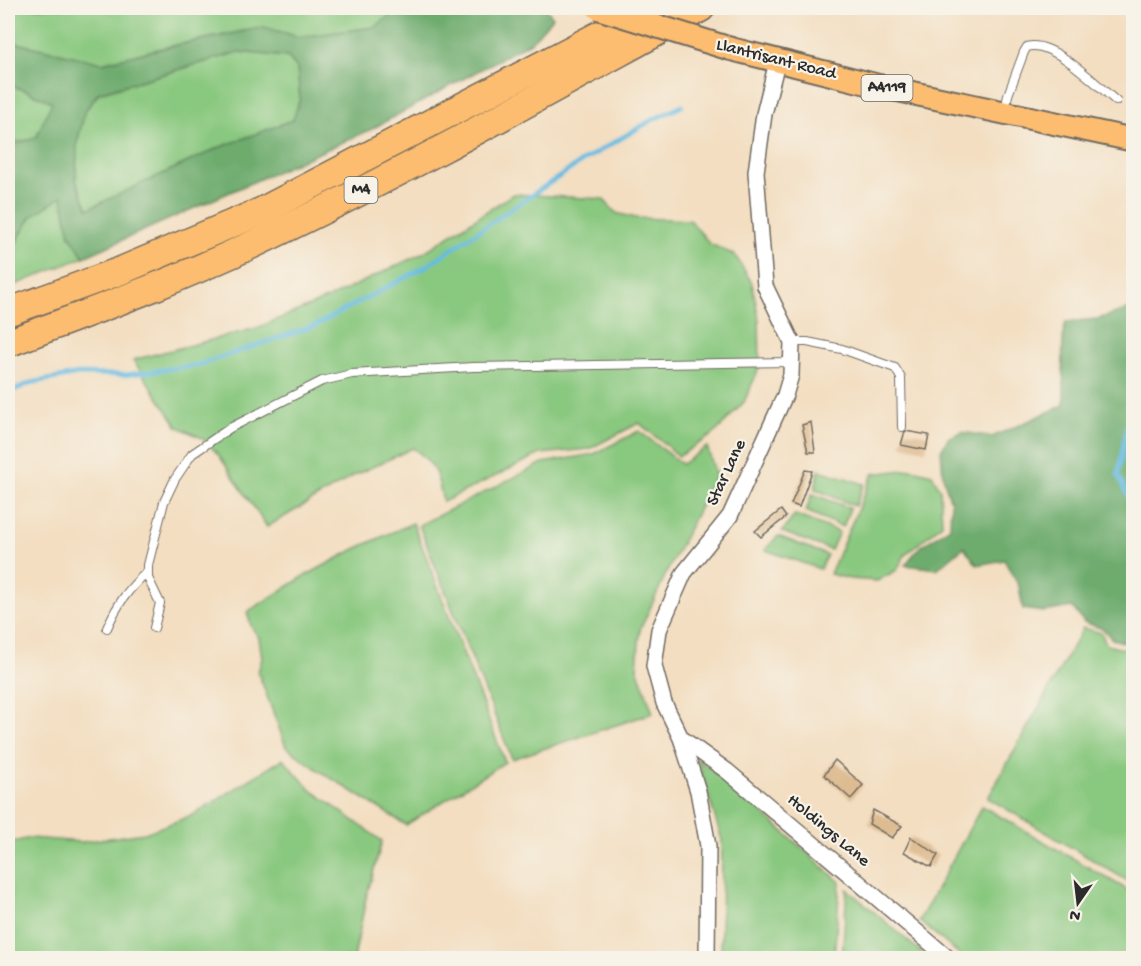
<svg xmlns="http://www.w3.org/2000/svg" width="1141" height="966" viewBox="0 0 1141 966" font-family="'Gochi Hand',sans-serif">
  <rect width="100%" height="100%" fill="#f7f3e8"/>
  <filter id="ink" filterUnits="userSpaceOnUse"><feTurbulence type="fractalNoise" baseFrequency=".0167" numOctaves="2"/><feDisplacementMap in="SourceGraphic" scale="12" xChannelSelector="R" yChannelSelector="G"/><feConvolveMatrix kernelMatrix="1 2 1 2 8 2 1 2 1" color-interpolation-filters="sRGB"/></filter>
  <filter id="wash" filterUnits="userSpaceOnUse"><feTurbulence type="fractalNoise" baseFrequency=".008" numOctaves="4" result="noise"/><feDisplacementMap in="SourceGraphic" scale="24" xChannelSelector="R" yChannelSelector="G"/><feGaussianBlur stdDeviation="1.35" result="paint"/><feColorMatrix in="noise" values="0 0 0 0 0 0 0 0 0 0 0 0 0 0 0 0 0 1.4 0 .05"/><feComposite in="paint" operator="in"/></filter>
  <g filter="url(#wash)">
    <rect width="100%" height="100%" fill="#f3dec1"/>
    <g fill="#89c87f" stroke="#5a7a55" stroke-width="1.5">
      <polygon points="8,8 400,8 375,27 299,37 263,27 166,47 102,63 8,41"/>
      <polygon points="239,52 288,57 297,68 300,99 293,120 218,148 88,209 76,180 77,143 85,111 99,93"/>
      <polygon points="8,85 25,90 53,102 36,138 16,143 8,125"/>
      <path d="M 513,194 L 603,199 L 616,213 L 636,218 L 690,220 L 710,244 L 735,255 L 752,283 L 759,320 L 760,366 L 744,402 L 714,434 L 679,456 L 639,423 L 589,449 L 540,454 L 443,502 C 437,474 437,466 413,448 L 355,475 L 267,527 L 218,454 L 202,438 L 178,427 L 133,360 L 257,328 L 331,297 L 423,253 Z"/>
      <polygon points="62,196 70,235 84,257 8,288 8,256 10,251 31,217"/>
      <polygon points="639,431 682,464 707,447 716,475 665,576 640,630 637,668 653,713 512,759 419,525 543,463 594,454"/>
      <polygon points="912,469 932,474 940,489 942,524 905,555 897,570 877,581 850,579 830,574 873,474"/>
      <polygon points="819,470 864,484 855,506 815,489"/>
      <polygon points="812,494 850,508 843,527 806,511"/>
      <polygon points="795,515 839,532 831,550 782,532"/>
      <polygon points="413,523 505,762 406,825 318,770 286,747 258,672 262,658 259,638 251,626 247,612 303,577 355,549"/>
      <polygon points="778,536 827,555 820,569 765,550"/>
      <polygon points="1083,628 1101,633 1107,645 1127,650 1133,663 1133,884 988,798"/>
      <polygon points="283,759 310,789 382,841 366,898 354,958 8,958 8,843 30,838 82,842 145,833 193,815"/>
      <polygon points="697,759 721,776 840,882 834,958 721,958 722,840"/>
      <polygon points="982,806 1133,893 1133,958 964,958 919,921"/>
      <polygon points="847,889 928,958 842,958"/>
    </g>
    <g fill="#6eac6e" stroke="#4c6c4c" stroke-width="1.5" fill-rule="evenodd">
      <path d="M 400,8 L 545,8 L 553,17 L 531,42 L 370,130 L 84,257 L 70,235 L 62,196 L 31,217 L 8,256 L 8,125 L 16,143 L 36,138 L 52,102 L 25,90 L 8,85 L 8,41 L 102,63 L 168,47 L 264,27 L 299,37 L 375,27 ZM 239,52 L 288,57 L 297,68 L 300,99 L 293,120 L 218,148 L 88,209 L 76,180 L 77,143 L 85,111 L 98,93 Z"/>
      <path d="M 1133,308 L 1133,649 L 1131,644 L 1112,639 L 1103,629 L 1084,622 L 1072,607 L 1044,612 L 1023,609 L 1019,586 L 1004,560 L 977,565 L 964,547 L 937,569 L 905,565 L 919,548 L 950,527 L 951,503 L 943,476 L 941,450 L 949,437 L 962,432 L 992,437 L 1064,405 C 1065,377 1059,348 1066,322 L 1097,319 Z"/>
    </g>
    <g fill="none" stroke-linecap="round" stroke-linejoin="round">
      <g stroke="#65bbe2" stroke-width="4.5">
        <polyline points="1126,8 1134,27"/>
        <polyline points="1134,386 1118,475 1134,508"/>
        <polyline points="8,393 30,383 79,374 125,375 198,365 314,326 425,267 584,160 652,120 682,106"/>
      </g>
    </g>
    <g id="blocks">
      <g fill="#debc92">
        <polygon points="811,422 815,452 808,452 802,425"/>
        <polygon points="905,431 929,435 926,450 901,445"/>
        <polygon points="805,470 812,471 799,507 791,504"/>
        <polygon points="781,510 786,517 761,537 755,531"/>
        <polygon points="835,760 863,785 851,799 824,775"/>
        <polygon points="873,810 902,826 892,838 869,824"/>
        <polygon points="911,837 938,855 931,867 904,852"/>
      </g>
    </g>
  </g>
  <g filter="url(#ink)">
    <use href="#blocks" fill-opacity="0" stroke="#716a60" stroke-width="1.5"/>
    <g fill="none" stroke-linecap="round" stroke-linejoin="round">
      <defs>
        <g id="service">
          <path d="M 1005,112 L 1008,95 L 1024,52 L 1027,47 C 1052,39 1097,85 1116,101"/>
          <polyline points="792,342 807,342 842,349 895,368 901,378 902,427"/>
          <path d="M 107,628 C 117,605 128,589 147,572"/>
          <polyline points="154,628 160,603 148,578 148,565 164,502 175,479 192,454 230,428 322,381 352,374 473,367 792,362"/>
        </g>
        <g id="minor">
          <polyline points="681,738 727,771 948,958"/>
          <polyline points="707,958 708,846 698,791 681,738 664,703 654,666 659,630 684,573 730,516 785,395 791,375 792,342 765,286 756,172 764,114 777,62"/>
        </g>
        <polyline id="primary" points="731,49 879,86 1134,140"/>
        <g id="motorway">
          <polyline points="8,312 120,271 262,211 651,8"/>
          <path d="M 8,343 C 94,311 181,279 264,239 C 413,168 556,87 701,8"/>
        </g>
      </defs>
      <use href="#service" stroke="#716a60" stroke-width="10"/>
      <use href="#minor" stroke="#716a60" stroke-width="18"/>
      <use href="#primary" stroke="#716a60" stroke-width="26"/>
      <use href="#motorway" stroke="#716a60" stroke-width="30"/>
      <use href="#service" stroke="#fff" stroke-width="8"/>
      <use href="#minor" stroke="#fff" stroke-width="15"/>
      <use href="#primary" stroke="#fcbd6f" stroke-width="22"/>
      <use href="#motorway" stroke="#fcbd6f" stroke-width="27"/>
      <defs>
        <polyline id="primary-bridge" points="598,8 731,49"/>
      </defs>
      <use href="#primary-bridge" stroke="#716a60" stroke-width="26" stroke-linecap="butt"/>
      <use href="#primary-bridge" stroke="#fcbd6f" stroke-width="22"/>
    </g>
  </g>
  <g text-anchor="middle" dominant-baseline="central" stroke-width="4.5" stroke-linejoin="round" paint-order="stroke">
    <g fill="#f7f3e8" stroke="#686764" stroke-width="1.5">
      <rect x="861.5" y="75" width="51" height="26" rx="4.5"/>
      <rect x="344.5" y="177" width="33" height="26" rx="4.5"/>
    </g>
    <g font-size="16" font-weight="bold" fill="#2b2b2b">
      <text x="887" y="88">A4119</text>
      <text x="361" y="190">M4</text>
    </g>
    <g font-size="18" fill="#2b2b2b" stroke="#f7f3e8">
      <text transform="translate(776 60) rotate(14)">Llantrisant Road</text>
      <text transform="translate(727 473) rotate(-65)">Star Lane</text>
      <text transform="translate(828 831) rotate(40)">Holdings Lane</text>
    </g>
  </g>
  <rect width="1141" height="966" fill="none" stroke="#f7f3e8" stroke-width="30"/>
  <g transform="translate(1078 903) rotate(194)" stroke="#f7f3e8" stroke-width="4.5" paint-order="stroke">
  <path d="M0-4.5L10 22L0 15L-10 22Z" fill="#2b2b2b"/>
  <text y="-9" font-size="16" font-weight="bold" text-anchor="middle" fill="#2b2b2b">N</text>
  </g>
</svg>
